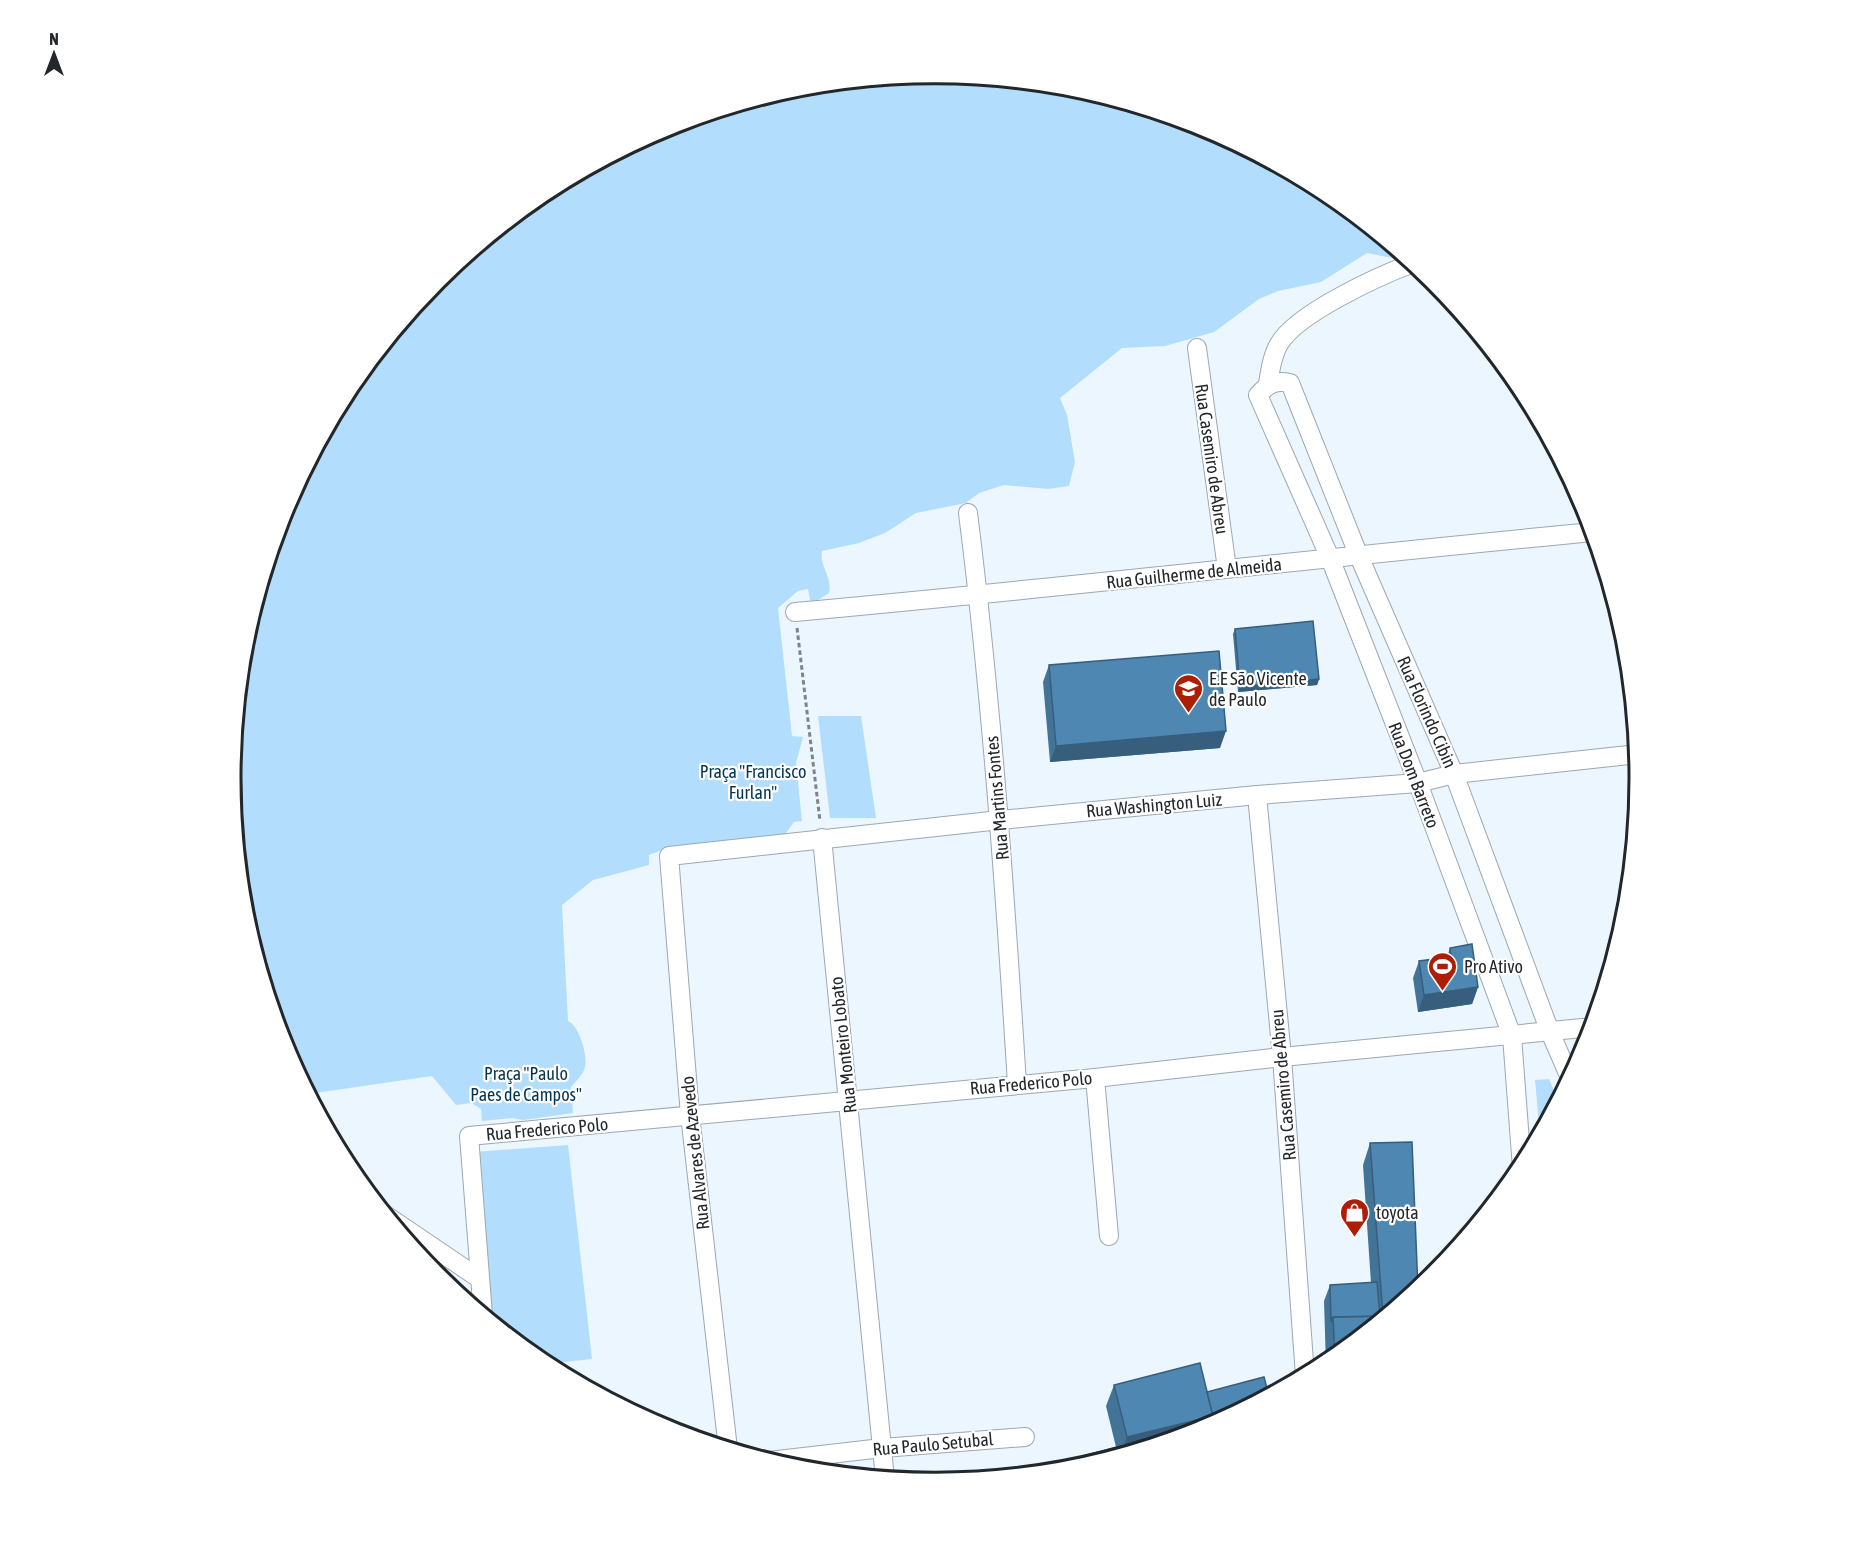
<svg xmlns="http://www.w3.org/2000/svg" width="1870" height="1557" viewBox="0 0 1870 1557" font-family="'Asap Condensed',sans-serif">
  <rect width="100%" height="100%" fill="#ebf6fe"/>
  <g fill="#b3ddfd">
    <path d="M 935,74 L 1073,87 L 1205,127 L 1327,193 L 1412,262 L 1367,253 L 1321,282 L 1278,291 L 1259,299 L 1214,332 L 1165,346 L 1122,348 L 1060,398 L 1067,415 L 1075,462 L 1069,486 L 1048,489 L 1004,485 L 979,493 L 966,503 L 916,513 L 885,533 L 859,543 L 822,551 C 819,566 833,578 829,593 L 815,602 L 810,600 L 808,589 L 798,591 L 778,608 L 792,736 L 803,737 L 796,763 L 802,821 L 794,822 L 780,841 L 665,849 L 649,855 L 649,865 L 593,880 L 562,905 L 568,1021 C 579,1025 588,1056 585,1067 C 583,1075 576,1081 571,1087 L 573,1113 L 523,1120 L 512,1118 L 482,1121 L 481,1109 L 471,1103 L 456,1105 L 432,1076 L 308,1094 L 284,1048 L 243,916 L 230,778 L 244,641 L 284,508 L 349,387 L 437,280 L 544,192 L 666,127 L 798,87 Z"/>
    <polygon points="818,716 861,716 876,818 830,818"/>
    <polygon points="1549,1079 1558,1100 1540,1135 1535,1080"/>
    <polygon points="568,1145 592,1359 543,1364 487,1318 474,1152"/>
  </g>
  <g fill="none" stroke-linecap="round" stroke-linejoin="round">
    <defs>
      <g id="minor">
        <polyline points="1197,348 1227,569"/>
        <path d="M 1268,384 C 1270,371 1272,356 1279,344 C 1297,313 1379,276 1413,263"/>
        <path d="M 968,513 C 992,703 1005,893 1017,1084"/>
        <path d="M 795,612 C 1062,588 1327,557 1593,532"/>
        <polyline points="1257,795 1282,1057 1305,1376"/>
        <polyline points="822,838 885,1479"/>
        <polyline points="1095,1078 1109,1236"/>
        <path d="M 1522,1168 L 1512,1036 L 1418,783 L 1330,558 L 1258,395 C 1268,384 1275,380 1290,383 L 1358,554 L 1454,774 L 1550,1032 L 1570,1078"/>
        <polyline points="384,1214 480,1279"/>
        <polyline points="483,1315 469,1136 1095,1078 1282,1057 1593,1027"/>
        <polyline points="728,1449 690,1115 669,856 1000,820 1257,795 1418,783 1454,774 1638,754"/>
        <polyline points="769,1461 882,1448 1025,1437"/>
      </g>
    </defs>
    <use href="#minor" stroke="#9ba8b2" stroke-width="20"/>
    <polyline stroke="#7d848a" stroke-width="3" stroke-dasharray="4.5 3" stroke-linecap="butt" points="797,628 820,821"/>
    <use href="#minor" stroke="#fff" stroke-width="18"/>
  </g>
  <g fill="#437498">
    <polygon points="1235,629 1319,679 1317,685 1238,692 1233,634"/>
    <polygon points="1049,665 1220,748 1050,762 1043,682"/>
    <polygon points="1450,948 1478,987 1472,1004 1418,1012 1413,978 1419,961 1447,957"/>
    <polygon points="1370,1143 1418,1290 1326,1365 1324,1301 1330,1285 1371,1283 1363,1165"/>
    <polygon points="1264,1377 1072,1470 1063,1471 1067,1460 1116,1447 1106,1406 1114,1385 1207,1392"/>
  </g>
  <g fill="#375e7c">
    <polygon points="1319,679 1317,685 1238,692 1240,687"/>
    <polygon points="1226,731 1220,748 1050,762 1056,746"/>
    <polygon points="1478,987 1472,1004 1418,1012 1424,995"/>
    <polygon points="1232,1415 1204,1430 1120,1456 1127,1437 1213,1416"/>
  </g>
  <g fill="#4e87b1" stroke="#375e7c" stroke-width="1.5">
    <polygon points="1313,621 1319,679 1240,687 1235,629"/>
    <polygon points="1219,651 1226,731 1056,746 1049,665"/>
    <polygon points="1472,944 1478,987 1424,995 1419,961 1451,957 1450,948"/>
    <polygon points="1412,1142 1418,1290 1335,1358 1333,1317 1383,1316 1370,1143"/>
    <polygon points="1377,1282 1380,1316 1333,1317 1331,1322 1330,1285"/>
    <polygon points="1200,1363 1213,1416 1127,1437 1114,1385"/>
    <polygon points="1264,1377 1269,1396 1232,1415 1211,1421 1213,1416 1207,1392"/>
    <polygon points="1137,1442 1139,1450 1069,1470 1067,1460"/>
  </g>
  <defs>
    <symbol id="school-pin" viewBox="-11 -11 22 30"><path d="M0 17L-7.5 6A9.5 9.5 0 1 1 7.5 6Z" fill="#ad1e05" stroke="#fff"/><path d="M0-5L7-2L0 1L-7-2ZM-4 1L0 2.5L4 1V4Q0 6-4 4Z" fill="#fff"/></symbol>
    <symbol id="stadium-pin" viewBox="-11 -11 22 30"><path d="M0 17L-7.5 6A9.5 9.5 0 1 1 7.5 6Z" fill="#ad1e05" stroke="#fff"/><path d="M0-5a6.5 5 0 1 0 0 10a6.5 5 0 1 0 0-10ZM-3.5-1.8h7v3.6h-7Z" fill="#fff"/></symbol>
    <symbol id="shop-pin" viewBox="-11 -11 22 30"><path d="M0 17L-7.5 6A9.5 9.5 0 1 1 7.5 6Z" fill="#ad1e05" stroke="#fff"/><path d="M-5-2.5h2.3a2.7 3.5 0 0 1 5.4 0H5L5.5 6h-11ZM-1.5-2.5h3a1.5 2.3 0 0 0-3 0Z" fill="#fff"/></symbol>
  </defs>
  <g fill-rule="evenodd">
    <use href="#school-pin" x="1172" y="672" width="33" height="45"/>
    <use href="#stadium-pin" x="1426" y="950" width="33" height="45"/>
    <use href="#shop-pin" x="1338" y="1196" width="33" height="45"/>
  </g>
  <g text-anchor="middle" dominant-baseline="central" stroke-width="4.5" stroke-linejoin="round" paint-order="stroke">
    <g font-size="18" fill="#22272b" stroke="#fff">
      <text transform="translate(1212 459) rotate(82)">Rua Casemiro de Abreu</text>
      <text transform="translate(1194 573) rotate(-6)">Rua Guilherme de Almeida</text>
      <text transform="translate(1427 712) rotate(66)">Rua Florindo Cibin</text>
      <text transform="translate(1414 775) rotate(69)">Rua Dom Barreto</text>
      <text transform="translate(997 798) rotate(-95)">Rua Martins Fontes</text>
      <text transform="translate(1154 805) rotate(-5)">Rua Washington Luiz</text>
      <text transform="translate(843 1045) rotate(-96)">Rua Monteiro Lobato</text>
      <text transform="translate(1031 1083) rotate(-5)">Rua Frederico Polo</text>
      <text transform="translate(1283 1085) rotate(-95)">Rua Casemiro de Abreu</text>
      <text transform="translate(547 1129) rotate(-5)">Rua Frederico Polo</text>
      <text transform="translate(695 1153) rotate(-96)">Rua Alvares de Azevedo</text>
      <text transform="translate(933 1444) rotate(-5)">Rua Paulo Setubal</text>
    </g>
    <g font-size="18" fill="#22272b" stroke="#fff" text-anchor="start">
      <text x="1209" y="678">E.E São Vicente<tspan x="1209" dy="21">de Paulo</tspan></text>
      <text x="1464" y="966">Pro Ativo</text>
      <text x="1376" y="1212">toyota</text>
    </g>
    <g font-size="18" fill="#043451" stroke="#fff">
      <text x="753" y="771">Praça "Francisco<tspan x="753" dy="21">Furlan"</tspan></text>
      <text x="526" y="1073">Praça "Paulo<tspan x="526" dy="21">Paes de Campos"</tspan></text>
    </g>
  </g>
  <path d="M0 0H1870V1557H0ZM241 778a694 694 0 1 1 1388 0a694 694 0 1 1-1388 0Z" fill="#fff" fill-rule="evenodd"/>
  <path fill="none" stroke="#22272b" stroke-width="3" d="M241 778a694 694 0 1 1 1388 0a694 694 0 1 1-1388 0Z"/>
  <g transform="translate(54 54)" stroke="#ffffff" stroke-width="4.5" paint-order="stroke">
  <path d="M0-4.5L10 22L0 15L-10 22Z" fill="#22272b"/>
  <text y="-9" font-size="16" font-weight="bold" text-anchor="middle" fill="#22272b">N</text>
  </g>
</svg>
